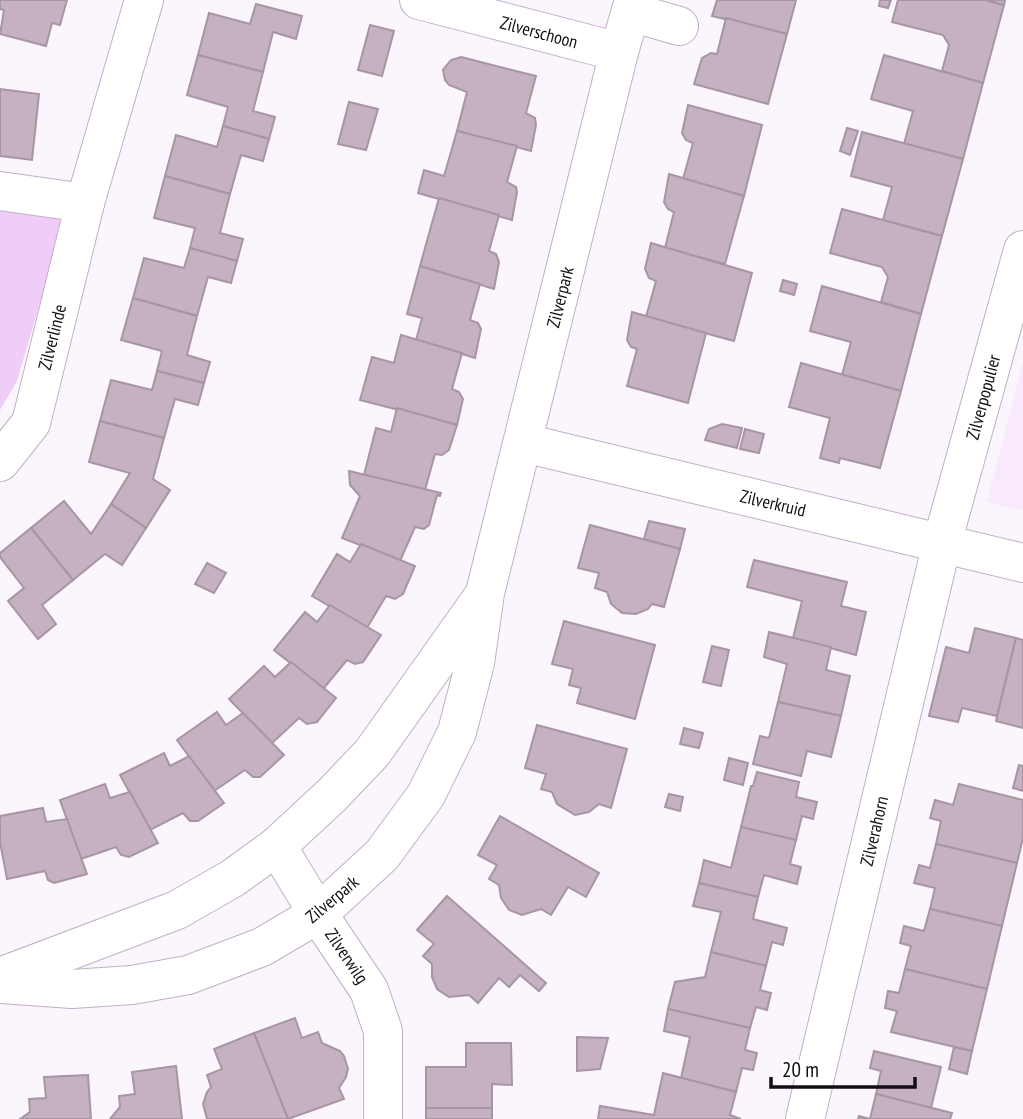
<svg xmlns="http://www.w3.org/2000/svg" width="1023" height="1119" viewBox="0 0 1023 1119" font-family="'PT Sans Narrow',sans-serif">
  <rect width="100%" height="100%" fill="#fbf5fd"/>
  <polygon fill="#f9e9fd" points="1023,361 1023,511 987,502"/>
  <polygon fill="#f0cdf9" points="0,192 70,201 17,381 0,410"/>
  <g fill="#c5b1c0" stroke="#a895a3" stroke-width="2">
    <polygon points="0,0 67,0 60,25 52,23 46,46 0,34 4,10 0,9"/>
    <polygon points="717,0 796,0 787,34 712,16"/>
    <polygon points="880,0 891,0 888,8 879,6"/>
    <polygon points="898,0 986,0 1004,5 983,83 942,71 949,45 943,35 892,22"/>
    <polygon points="986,0 1005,0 1004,5"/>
    <polygon points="256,4 302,16 296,39 273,32 263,72 198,55 209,13 250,24"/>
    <polygon points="726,18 787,34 768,104 694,84 702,58 711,53 717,54"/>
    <polygon points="370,25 394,31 382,76 358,70"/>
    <polygon points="198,55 263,72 253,111 275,117 269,139 223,126 228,107 187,95"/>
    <polygon points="884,55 983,83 963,159 904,144 913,111 871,99"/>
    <polygon points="461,57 536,76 526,113 535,118 536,125 531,151 457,131 467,92 449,85 445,80 443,70 451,60"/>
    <polygon points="0,89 39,94 32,160 0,156"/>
    <polygon points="349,102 378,109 366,150 338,144"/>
    <polygon points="688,105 762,125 744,196 683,179 693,143 686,140 682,133"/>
    <polygon points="223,126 269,139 263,161 241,155 230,194 165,176 176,135 217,147"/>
    <polygon points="847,128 858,131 850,155 840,151"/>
    <polygon points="457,131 517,146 507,182 516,187 517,192 512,220 418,193 424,170 444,176"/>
    <polygon points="862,132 963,159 942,236 883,220 892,187 851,176"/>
    <polygon points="669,174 744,196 725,264 665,248 674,212 668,209 664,202"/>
    <polygon points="165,176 230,194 220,233 243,239 237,261 190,248 195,228 154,218"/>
    <polygon points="439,198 499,215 489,251 496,254 499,262 494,289 420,266"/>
    <polygon points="842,209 942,236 921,314 881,302 888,277 882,267 830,253"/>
    <polygon points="651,243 752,273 734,341 646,317 656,281 649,278 645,269"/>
    <polygon points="190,248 237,261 231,283 208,277 197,316 133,298 144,258 184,268"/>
    <polygon points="420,266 480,284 470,320 478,323 481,329 475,358 416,340 422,318 407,314"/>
    <polygon points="783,280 797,284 794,295 780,291"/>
    <polygon points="822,286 921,314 901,391 842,375 851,342 810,331"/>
    <polygon points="133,298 197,316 187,355 210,362 204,383 157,371 162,351 121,340"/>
    <polygon points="632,312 706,333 688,403 627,386 637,349 631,347 627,340"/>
    <polygon points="401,335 462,353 452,389 459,392 463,399 457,425 360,400 372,357 394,363"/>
    <polygon points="801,363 901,391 880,468 840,458 839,463 820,458 830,418 789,407"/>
    <polygon points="157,371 204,383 198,405 175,399 164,438 100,421 111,380 152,390"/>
    <polygon points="397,408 457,425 449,450 442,455 435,454 425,490 364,475 376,428 391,432"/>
    <polygon points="100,421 164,438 153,479 170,490 146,528 111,504 130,473 89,462"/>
    <polygon points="722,424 742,428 737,448 705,440 709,429"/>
    <polygon points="745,429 764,434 759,453 740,449"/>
    <polygon points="349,471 441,493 440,496 437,495 429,525 424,529 415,527 400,561 342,538 360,496 350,485"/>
    <polygon points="64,501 91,534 111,504 146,528 122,565 105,554 73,580 31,528"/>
    <polygon points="649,521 685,529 680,549 644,539"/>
    <polygon points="590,525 680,549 664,607 652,604 648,609 636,614 622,613 611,604 607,592 595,588 599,573 578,568"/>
    <polygon points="31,528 73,580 42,605 56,624 38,639 8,601 24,588 0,557 0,553"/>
    <polygon points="361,544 415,566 403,594 395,599 386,596 367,628 312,596 337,554 350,562"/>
    <polygon points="754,560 847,582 841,606 866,612 856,655 793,638 802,601 747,587"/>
    <polygon points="207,563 226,573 214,593 195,584"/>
    <polygon points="330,605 381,635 363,662 355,664 347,660 323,689 274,650 305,612 317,622"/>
    <polygon points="564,621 655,645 635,719 577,703 581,688 569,685 573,669 552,664"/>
    <polygon points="975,628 1016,638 997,716 962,708 958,722 929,716 946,647 969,653"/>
    <polygon points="769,632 831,647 826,670 850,676 841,716 778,702 787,664 764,657"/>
    <polygon points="1016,638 1023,640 1023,728 996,721"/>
    <polygon points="712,646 729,650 721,686 703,682"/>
    <polygon points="291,662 336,698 317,722 307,724 299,718 272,743 229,699 264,666 275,677"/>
    <polygon points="778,702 841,716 831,757 807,751 801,776 753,764 760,736 769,738"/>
    <polygon points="217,712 226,725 243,713 284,755 260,777 253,777 245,770 214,791 177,740"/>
    <polygon points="537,725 627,749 611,808 599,804 589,812 575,815 557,804 552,792 541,789 546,774 525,768"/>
    <polygon points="684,728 703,733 699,748 680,744"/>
    <polygon points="164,753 170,766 189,756 224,803 198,821 190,821 183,813 150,830 120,775"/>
    <polygon points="729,758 748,763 743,785 724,780"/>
    <polygon points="1019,765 1023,766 1023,791 1013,788"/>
    <polygon points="757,772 799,782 796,797 817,802 813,819 802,816 796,840 741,827 751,786 753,786"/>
    <polygon points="105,784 110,798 130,792 158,843 129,857 121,855 116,847 81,859 60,800"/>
    <polygon points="959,784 1023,800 1023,838 1017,863 936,844 941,821 930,818 935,800 953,805"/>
    <polygon points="669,794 683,797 680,811 665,807"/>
    <polygon points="43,808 46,822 67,819 87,874 54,883 48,880 45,871 7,879 0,842 0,816"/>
    <polygon points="500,816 599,873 586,897 568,887 551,915 541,909 522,915 509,910 501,898 499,885 489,879 497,865 478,855"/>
    <polygon points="741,827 796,840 790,864 801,867 797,884 764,875 758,897 699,883 704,860 731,868"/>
    <polygon points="936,844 1017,863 1002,926 930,909 935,888 914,883 919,865 930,868"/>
    <polygon points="699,883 758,897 753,919 787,928 783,945 772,942 766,966 711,952 721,912 693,906"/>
    <polygon points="447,896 546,983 539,991 520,975 509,987 499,978 478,1003 469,995 449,997 437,989 432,977 432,964 423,956 434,944 417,930"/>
    <polygon points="930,909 1002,926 987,989 905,969 911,946 900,943 904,926 924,931"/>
    <polygon points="711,952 766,966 760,990 771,993 767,1010 756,1007 750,1028 668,1009 675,982 705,977"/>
    <polygon points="905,969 987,989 972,1051 891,1032 897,1011 885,1008 888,991 899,993"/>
    <polygon points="668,1009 750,1028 745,1050 757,1053 753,1070 742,1068 736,1092 681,1078 690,1037 664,1031"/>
    <polygon points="295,1018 302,1038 318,1032 322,1043 340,1051 344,1056 348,1069 346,1077 339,1088 344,1099 288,1119 254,1033"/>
    <polygon points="254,1033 288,1119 207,1119 203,1104 207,1092 211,1087 207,1075 222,1069 214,1049"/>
    <polygon points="577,1037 608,1038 600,1069 577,1071"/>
    <polygon points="466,1043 511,1043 512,1085 492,1084 492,1108 426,1108 426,1067 466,1067"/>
    <polygon points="954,1047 972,1051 967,1074 949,1069"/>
    <polygon points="874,1051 941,1067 931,1108 876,1094 881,1071 870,1068"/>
    <polygon points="176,1066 182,1119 110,1119 120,1107 119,1096 135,1094 132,1072"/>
    <polygon points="663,1073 736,1092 730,1115 741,1119 598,1119 600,1106 654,1115"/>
    <polygon points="88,1075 91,1119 20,1119 30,1112 29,1099 46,1098 44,1077"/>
    <polygon points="876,1094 952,1113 950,1119 858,1119 859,1116 870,1119"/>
    <rect x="426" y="1108" width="66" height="11"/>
  </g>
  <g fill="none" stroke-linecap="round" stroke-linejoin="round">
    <defs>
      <g id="minor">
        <polyline points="419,0 619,52"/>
        <polyline points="631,12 679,26"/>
        <polyline points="0,191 85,203"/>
        <polyline points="524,443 1023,563"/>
        <polyline points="0,462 31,423 85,203 144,0"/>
        <polyline points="277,846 318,914 369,990 383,1031 383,1119"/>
        <polyline points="0,977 177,910 233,878 277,846 332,795 372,753 482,598"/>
        <polyline points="0,984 72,989 132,985 188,975 262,947 318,914 382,855 426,795 457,732 475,663 485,593 619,52 634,0"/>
        <polyline points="805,1119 942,543 1023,250"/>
      </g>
    </defs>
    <use href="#minor" stroke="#c0b1c4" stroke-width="40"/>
    <use href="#minor" stroke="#fff" stroke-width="38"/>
  </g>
  <g text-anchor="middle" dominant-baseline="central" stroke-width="5" stroke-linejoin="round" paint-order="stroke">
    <g font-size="18" fill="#130e15" stroke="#fff">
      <text transform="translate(539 32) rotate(15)">Zilverschoon</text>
      <text transform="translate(560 297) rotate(-76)">Zilverpark</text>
      <text transform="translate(52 337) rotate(-76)">Zilverlinde</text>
      <text transform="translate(983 397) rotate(-75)">Zilverpopulier</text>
      <text transform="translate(773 503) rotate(13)">Zilverkruid</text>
      <text transform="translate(874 831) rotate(-77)">Zilverahorn</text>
      <text transform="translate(332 899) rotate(-40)">Zilverpark</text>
      <text transform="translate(347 956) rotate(56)">Zilverwilg</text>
    </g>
  </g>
  <path d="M771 1077v10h144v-10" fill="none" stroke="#130e15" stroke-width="3.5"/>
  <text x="782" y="1077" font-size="21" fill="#130e15" stroke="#ffffff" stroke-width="5" paint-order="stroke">20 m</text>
</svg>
